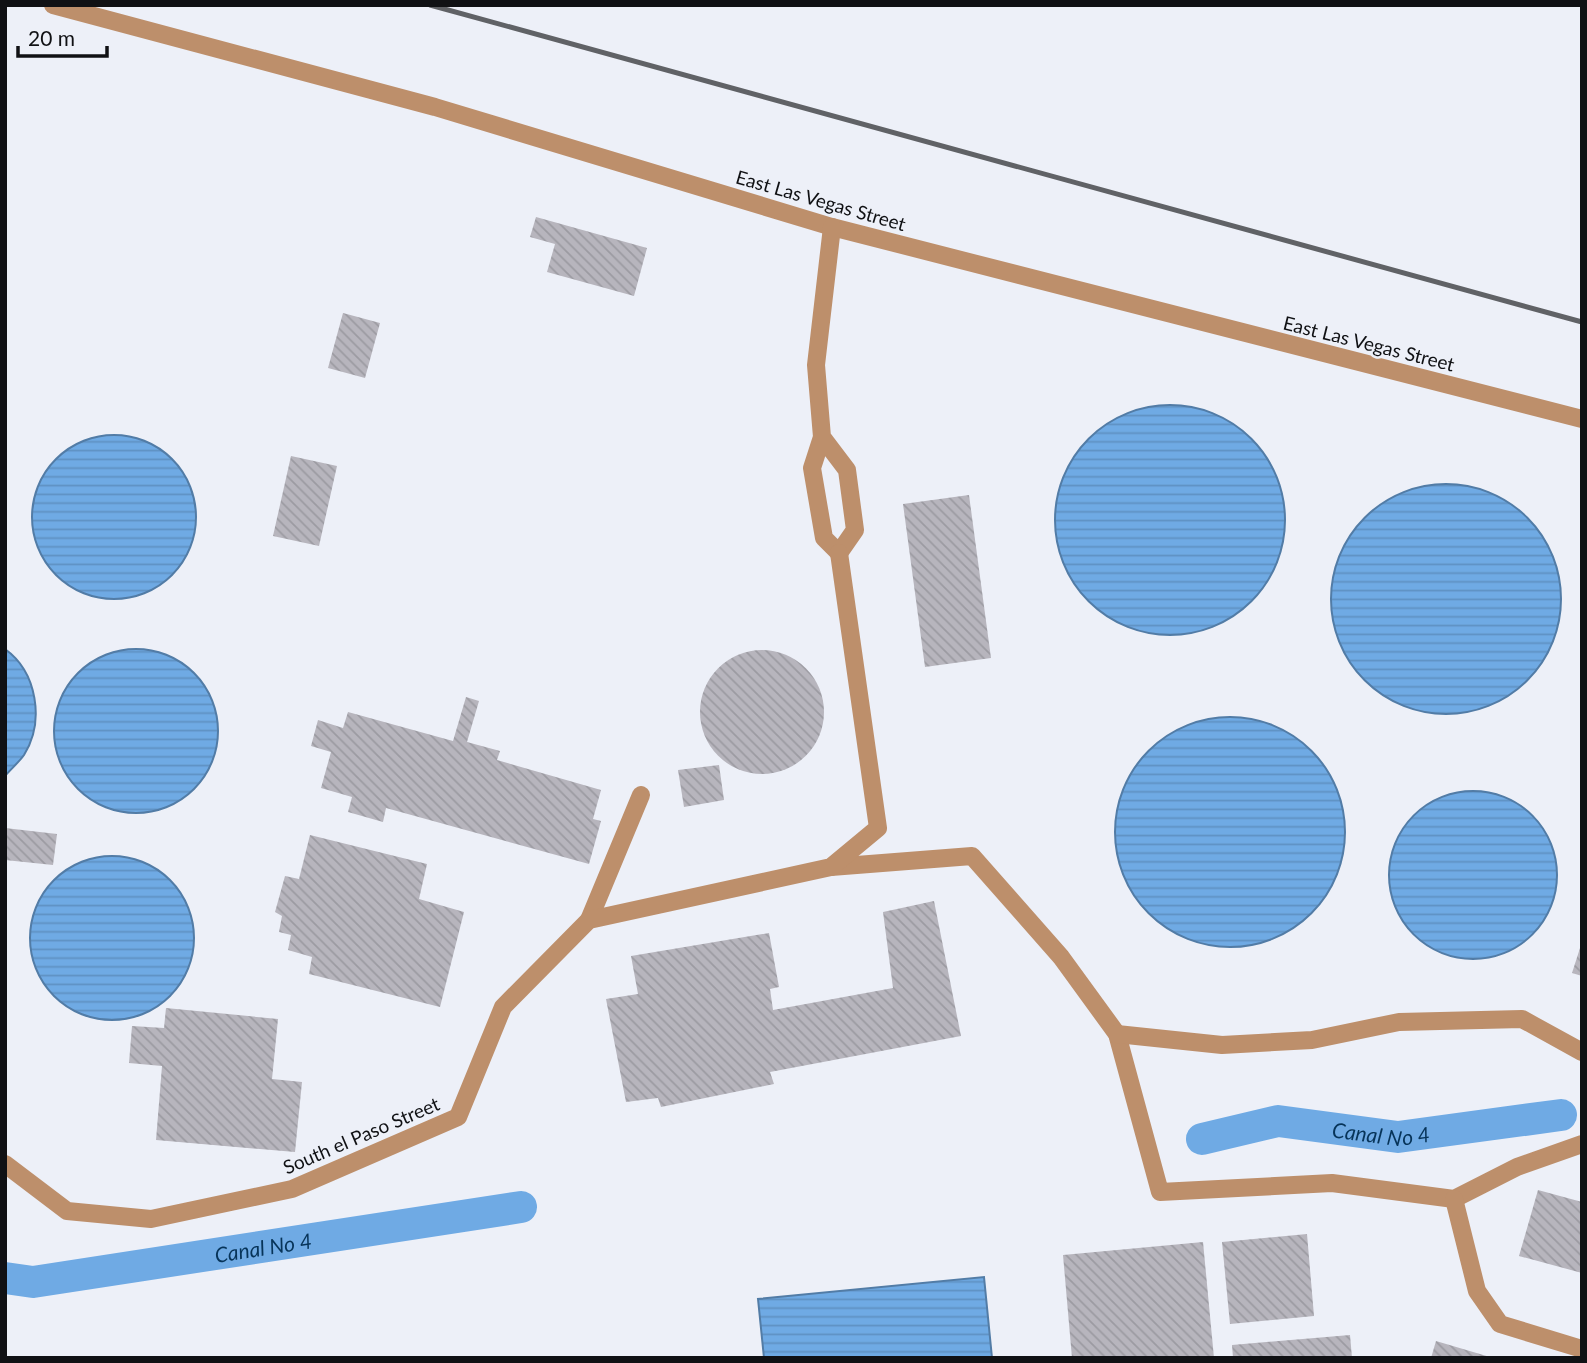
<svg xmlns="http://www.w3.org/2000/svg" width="1587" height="1363" viewBox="0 0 1587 1363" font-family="Lato,sans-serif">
  <defs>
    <pattern id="water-rules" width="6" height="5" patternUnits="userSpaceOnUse" patternTransform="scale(1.75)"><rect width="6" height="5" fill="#6faae4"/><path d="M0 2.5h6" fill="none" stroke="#5f91c3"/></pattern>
    <pattern id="building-back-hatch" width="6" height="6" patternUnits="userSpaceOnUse" patternTransform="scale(1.75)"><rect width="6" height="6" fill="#b7b5bd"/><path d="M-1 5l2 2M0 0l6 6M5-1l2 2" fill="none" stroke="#9c9ba2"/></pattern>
  </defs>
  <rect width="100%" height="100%" fill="#edf0f8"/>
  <g fill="url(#water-rules)" stroke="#527ca6" stroke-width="2">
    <circle cx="1170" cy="520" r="115"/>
    <circle cx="114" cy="517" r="82"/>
    <circle cx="1446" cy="599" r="115"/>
    <path d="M 5,649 C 37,672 45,721 24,755 C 19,762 11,769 5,776 Z"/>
    <circle cx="136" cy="731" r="82"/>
    <circle cx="1230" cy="832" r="115"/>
    <circle cx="1473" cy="875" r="84"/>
    <circle cx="112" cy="938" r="82"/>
    <polygon points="984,1277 992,1358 764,1358 758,1299"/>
  </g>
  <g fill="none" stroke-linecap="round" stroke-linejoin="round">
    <g stroke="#6faae4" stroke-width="32">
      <path id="s1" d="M 1202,1139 L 1278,1121 L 1398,1137 L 1561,1115"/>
      <path id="s2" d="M 5,1278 L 33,1282 L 521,1207"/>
    </g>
  </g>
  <g fill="url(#building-back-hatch)">
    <polygon points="536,217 647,248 634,296 547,272 555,244 530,237"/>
    <polygon points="343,313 380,323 365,378 328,368"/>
    <polygon points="291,456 337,466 319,546 273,536"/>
    <polygon points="969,495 991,658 925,667 903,504"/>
    <circle cx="762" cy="712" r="62"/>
    <polygon points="466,697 479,701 467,742 500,751 497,760 601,790 593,819 601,821 589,864 386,808 383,822 348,812 352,797 321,788 331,752 311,746 318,720 343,728 348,712 453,741"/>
    <polygon points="719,765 724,800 684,807 678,770"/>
    <polygon points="5,828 57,834 53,865 5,860"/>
    <polygon points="310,835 427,864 419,899 464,912 440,1007 309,974 312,957 288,950 291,935 279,932 282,916 275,912 285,876 299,879"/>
    <polygon points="934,901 961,1036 770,1072 774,1084 661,1107 658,1098 626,1102 606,999 638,994 631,956 769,933 779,987 770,989 773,1010 893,988 883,912"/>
    <polygon points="1581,945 1582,945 1582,976 1572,973"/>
    <polygon points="166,1008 278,1019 272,1079 302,1082 295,1152 156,1140 162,1066 129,1063 132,1026 164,1028"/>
    <polygon points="1538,1190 1582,1202 1582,1273 1519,1256"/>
    <polygon points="1307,1234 1314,1316 1230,1324 1222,1242"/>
    <polygon points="1203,1242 1214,1358 1072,1358 1063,1255"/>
    <polygon points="1350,1335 1352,1358 1233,1358 1232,1345"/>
    <polygon points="1436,1341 1490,1357 1490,1358 1431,1358"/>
  </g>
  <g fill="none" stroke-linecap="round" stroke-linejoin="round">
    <g stroke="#bd8f6b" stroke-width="18">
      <polyline points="53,5 435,107 832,227 1582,419"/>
      <polyline points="822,437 847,470 855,530 839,553 824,538 812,468 822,437 816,365 832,227"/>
      <polyline points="831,867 972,856 1061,957 1117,1034 1160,1192 1332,1183 1454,1199 1517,1167 1582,1144"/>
      <polyline points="589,920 641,795"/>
      <polyline points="1117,1034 1222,1045 1312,1040 1399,1022 1522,1019 1582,1052"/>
      <polyline points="5,1164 67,1211 151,1219 292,1189 458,1117 503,1007 589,920 831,867 878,828 839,553"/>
      <polyline points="1454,1199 1477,1291 1500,1324 1582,1349"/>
    </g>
    <polyline stroke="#606266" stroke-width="5" points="430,5 1582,322"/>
  </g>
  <g text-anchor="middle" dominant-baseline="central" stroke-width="5" stroke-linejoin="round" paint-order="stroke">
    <g font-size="19" fill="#101114" stroke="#edf0f8">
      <text transform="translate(821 200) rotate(16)">East Las Vegas Street</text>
      <text transform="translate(1369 343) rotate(14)">East Las Vegas Street</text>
      <text transform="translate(361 1135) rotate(-23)">South el Paso Street</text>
    </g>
    <g font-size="21" font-style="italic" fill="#073459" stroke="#edf0f8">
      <text stroke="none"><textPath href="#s1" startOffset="182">Canal No 4</textPath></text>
      <text stroke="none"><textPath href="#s2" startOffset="261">Canal No 4</textPath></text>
    </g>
  </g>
  <rect width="1587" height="1363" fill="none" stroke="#101114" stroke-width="14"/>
  <path d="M18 46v10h89v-10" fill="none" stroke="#101114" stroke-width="3.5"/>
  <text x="28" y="46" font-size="21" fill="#101114" stroke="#edf0f8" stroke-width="5" paint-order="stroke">20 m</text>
</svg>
